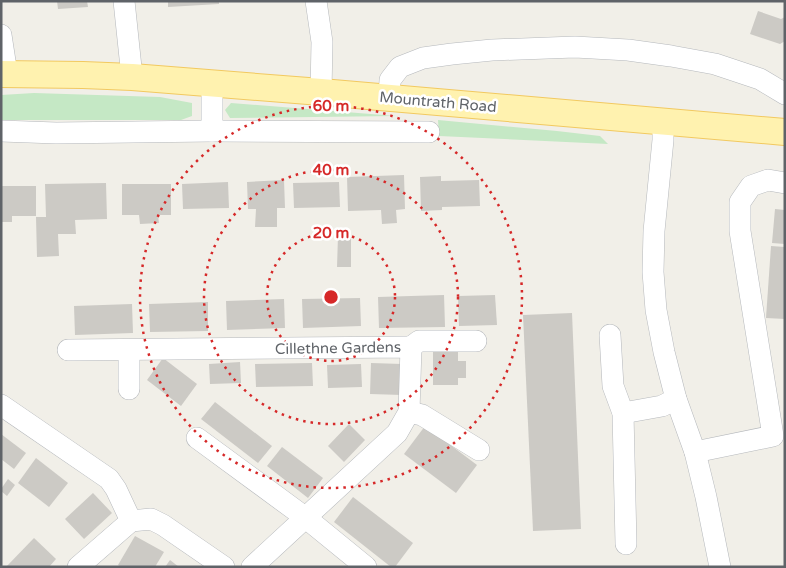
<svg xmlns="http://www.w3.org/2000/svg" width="786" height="568" viewBox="0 0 786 568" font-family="'Varela Round',sans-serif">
  <rect width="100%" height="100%" fill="#f1efe8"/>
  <g fill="#c5e8c5">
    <polygon points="34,93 160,97 192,103 192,116 181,120 1,120 1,95"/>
    <polygon points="231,103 396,116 230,118 225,110"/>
    <polygon points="438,120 557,131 600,136 608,144 439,136"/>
  </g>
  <g fill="#cccac5">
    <polygon points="57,1 87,1 88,7 58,9"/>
    <polygon points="168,1 219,1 219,4 168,7"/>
    <polygon points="758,11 781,19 785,17 785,41 780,44 750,34"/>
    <polygon points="404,175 405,209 396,210 397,223 382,224 381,210 348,211 347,177"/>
    <polygon points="441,176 441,181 479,180 480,206 442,207 442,210 421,211 420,177"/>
    <polygon points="284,180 285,208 277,208 277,227 255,227 256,209 248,209 247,182"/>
    <polygon points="228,182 229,208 183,209 182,184"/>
    <polygon points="339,182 340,207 294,208 293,183"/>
    <polygon points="106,183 107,219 75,220 76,234 58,234 59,256 37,257 36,217 46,217 45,184"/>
    <polygon points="122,184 171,184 171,215 158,215 159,223 140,224 139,215 122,215"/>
    <polygon points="1,186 36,186 36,216 12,216 12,222 1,222"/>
    <polygon points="775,209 785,210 785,244 772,243"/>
    <polygon points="338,235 351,235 351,267 337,267"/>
    <polygon points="771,246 785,247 785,319 766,318"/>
    <polygon points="444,295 445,327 379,328 378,297"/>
    <polygon points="495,295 497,325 459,326 458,296"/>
    <polygon points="360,298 361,326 303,328 302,299"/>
    <polygon points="284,299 285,328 227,330 226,301"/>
    <polygon points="208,302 208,331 150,332 149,304"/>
    <polygon points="132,304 133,333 75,335 74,306"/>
    <polygon points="572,313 581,529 533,531 523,315"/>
    <polygon points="433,348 458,348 458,361 466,361 466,378 458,378 458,385 433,385"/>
    <polygon points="163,358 197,384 181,406 147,380"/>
    <polygon points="240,362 241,383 210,384 209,364"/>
    <polygon points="312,363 313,386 256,387 255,364"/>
    <polygon points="371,363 402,364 402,395 370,394"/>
    <polygon points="361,364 362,387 328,388 327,365"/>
    <polygon points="215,402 272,446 258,463 201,419"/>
    <polygon points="349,424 365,440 344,462 328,446"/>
    <polygon points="425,426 477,465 456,493 404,454"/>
    <polygon points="1,434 26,453 14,469 1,459"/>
    <polygon points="282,447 323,478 308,498 267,466"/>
    <polygon points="36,458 68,483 49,507 18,483"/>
    <polygon points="8,479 15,485 7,496 1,491 1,489"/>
    <polygon points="93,493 112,513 84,539 65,519"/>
    <polygon points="353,497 413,543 395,567 391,567 334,522"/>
    <polygon points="135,536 164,552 155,567 121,567 118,565"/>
    <polygon points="34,538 56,559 49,567 6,567"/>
    <polygon points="170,560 179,567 165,567"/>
  </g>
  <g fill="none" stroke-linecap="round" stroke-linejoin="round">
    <defs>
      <g id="minor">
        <polyline points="124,1 132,77"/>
        <polyline points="316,1 322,42 321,92"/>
        <polyline points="1,35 7,74"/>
        <polyline points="212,84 212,131"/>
        <polyline points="389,98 390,80 400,67 423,58 452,54 492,50 575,47 628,50 671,56 715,64 760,79 785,94"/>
        <polyline points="663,121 663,140 654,231 653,272 656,310 664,352 676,399 695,452 706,497 720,567"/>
        <polyline points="1,131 56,133 212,131 429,132"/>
        <polyline points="610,335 613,386 623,413 626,544"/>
        <polyline points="411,347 419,341 476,341"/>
        <polyline points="68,350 411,347 409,412 397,433 252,567"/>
        <polyline points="129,350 129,389"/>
        <polyline points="1,405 109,479 116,489 131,521"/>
        <polyline points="409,412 422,415 479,450"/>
        <polyline points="623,413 662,406 676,399"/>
        <polyline points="197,438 306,518 366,567"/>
        <polyline points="695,452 773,436 740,231 740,202 751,186 768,180 785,183"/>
        <polyline points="131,521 151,519 163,525 224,567"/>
        <polyline points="78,567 131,521"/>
      </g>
      <polyline id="major" points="1,74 83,75 132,77 321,92 785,132"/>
    </defs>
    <use href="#minor" stroke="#b5b8bc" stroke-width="22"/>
    <use href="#major" stroke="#f2c960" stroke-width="28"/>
    <use href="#minor" stroke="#fff" stroke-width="21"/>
    <use href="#major" stroke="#fff2af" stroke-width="26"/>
  </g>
  <g fill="none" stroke="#d62828" stroke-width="2.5" stroke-dasharray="2.5 5">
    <circle cx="331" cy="297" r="64"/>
    <circle cx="331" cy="297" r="127"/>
    <circle cx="331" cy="297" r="191"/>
  </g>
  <g text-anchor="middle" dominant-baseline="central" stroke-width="5" stroke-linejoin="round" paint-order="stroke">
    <g font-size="15" fill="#5f6368" stroke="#fff">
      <text transform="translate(438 102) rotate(5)">Mountrath Road</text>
      <text transform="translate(338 348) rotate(-1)">Cillethne Gardens</text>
    </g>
  </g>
  <circle cx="331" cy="297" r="8" fill="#d62828" stroke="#fff" stroke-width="2.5"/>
  <g font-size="15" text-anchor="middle" font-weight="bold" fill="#d62828" stroke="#fff" stroke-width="5" stroke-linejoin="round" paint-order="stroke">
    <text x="331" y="111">60 m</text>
    <text x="331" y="175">40 m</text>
    <text x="331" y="238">20 m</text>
  </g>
  <rect width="786" height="568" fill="none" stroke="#5f6368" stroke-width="5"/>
</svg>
